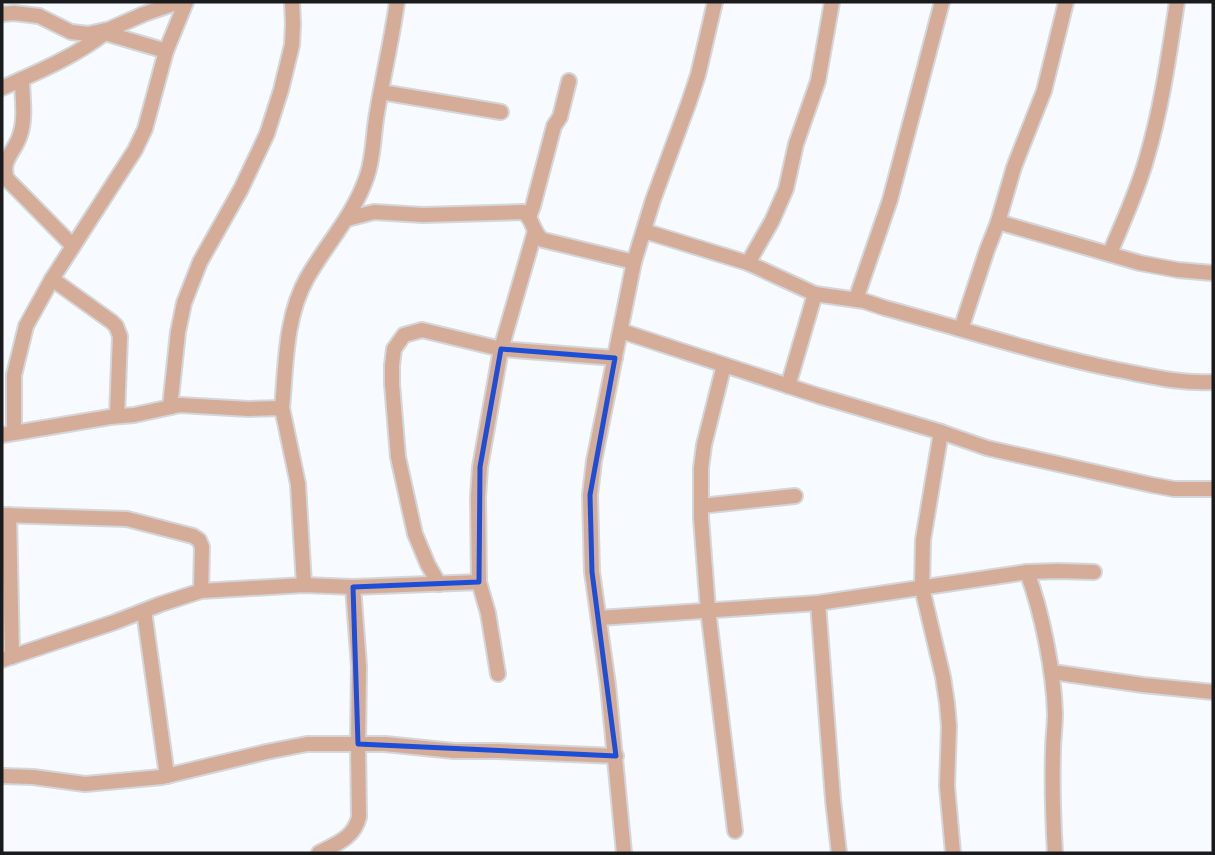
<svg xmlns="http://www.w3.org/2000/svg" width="1215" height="855" viewBox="0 0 1215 855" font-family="'Space Grotesk',sans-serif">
  <rect width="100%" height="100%" fill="#f7fafe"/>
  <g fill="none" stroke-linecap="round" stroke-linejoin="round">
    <defs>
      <g id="minor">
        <polyline points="2,14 14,13 39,16 71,32 88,34 110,29 144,14 179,2"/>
        <polyline points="105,33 166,51"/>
        <path d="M 22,79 C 22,96 26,118 20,135 C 15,152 0,160 7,179 L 73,246"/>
        <path d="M 2,88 C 38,72 74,57 105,33"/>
        <polyline points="381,92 501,112"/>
        <polyline points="529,217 533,206 554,126 560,117 569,81"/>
        <path d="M 347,219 L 374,212 L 423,215 L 523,212 C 534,219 532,233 543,240 L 634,262"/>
        <polyline points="998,222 1140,263 1178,270 1213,273"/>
        <path d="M 644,231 L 748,263 L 815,294 L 864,301 L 885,308 C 963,329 1039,354 1118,370 C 1150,376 1181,384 1213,382"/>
        <path d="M 1110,253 C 1123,222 1138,190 1147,157 C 1162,106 1169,54 1177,2"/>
        <polyline points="748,263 772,221 786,189 796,144 818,81 832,2"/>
        <polyline points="52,279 112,322 116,326 120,336 117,416"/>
        <polyline points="856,299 890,200 942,2"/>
        <polyline points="961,329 987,250 998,222 1014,167 1044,91 1066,2"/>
        <polyline points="621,331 819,396 941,432 987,448 1152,485 1174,489 1213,489"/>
        <polyline points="724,365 704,445 701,468 701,518 708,610 735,831"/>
        <polyline points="788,386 815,294"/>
        <polyline points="170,407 178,332 184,303 200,262 241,189 267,134 281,90 292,45 293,24 292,2"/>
        <path d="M 282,408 C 286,365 285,317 307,278 C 327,243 354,215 367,176 C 374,156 373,134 377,113 C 383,76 392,39 397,2"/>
        <polyline points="14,432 14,375 26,326 52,279 135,150 145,129 166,51 186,2"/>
        <polyline points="941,432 923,540 922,588 943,677 947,703 949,726 947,786 953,853"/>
        <polyline points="2,435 110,417 134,415 180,405 249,409 282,408 298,484 304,585"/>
        <polyline points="701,506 795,496"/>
        <polyline points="2,515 127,519 193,536 199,540 202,547 201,591"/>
        <polyline points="9,515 12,657"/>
        <path d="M 1027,572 C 1042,612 1054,672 1055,714 C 1055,726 1053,739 1053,751 C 1052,785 1053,819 1055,853"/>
        <polyline points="479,582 478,497 480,467 501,349 615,358"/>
        <polyline points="439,584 428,565 415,534 398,457 392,384 392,365 394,349 404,335 422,330 501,349 535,231"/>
        <polyline points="818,603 833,800 839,853"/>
        <polyline points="144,611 167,776"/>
        <polyline points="599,618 818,603 1027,572 1058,571 1094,572"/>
        <polyline points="2,660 115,622 161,604 201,591 304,585 353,587 479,582 488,613 498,674"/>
        <polyline points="1052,672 1143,685 1213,692"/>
        <polyline points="2,776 33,777 85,784 162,777 266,752 307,744 385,744 454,751 497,751 616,756"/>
        <path d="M 319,853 C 336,844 354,838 359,817 L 358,744 L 359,666 L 353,587"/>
        <polyline points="624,853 608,685 592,572 590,495 594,461 634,262 653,200 689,102 698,75 715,2"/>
      </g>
    </defs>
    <use href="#minor" stroke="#d4d6da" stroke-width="18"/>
    <use href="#minor" stroke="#d4ac97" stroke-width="14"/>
  </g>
  <path fill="none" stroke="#1d4ed8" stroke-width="5" stroke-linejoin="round" d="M 501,349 L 615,358 L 590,495 L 592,572 L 616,756 L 358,744 L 353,587 L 479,582 L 480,467 Z"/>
  <rect width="1215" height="855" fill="none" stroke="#1a1b1c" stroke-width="7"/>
</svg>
